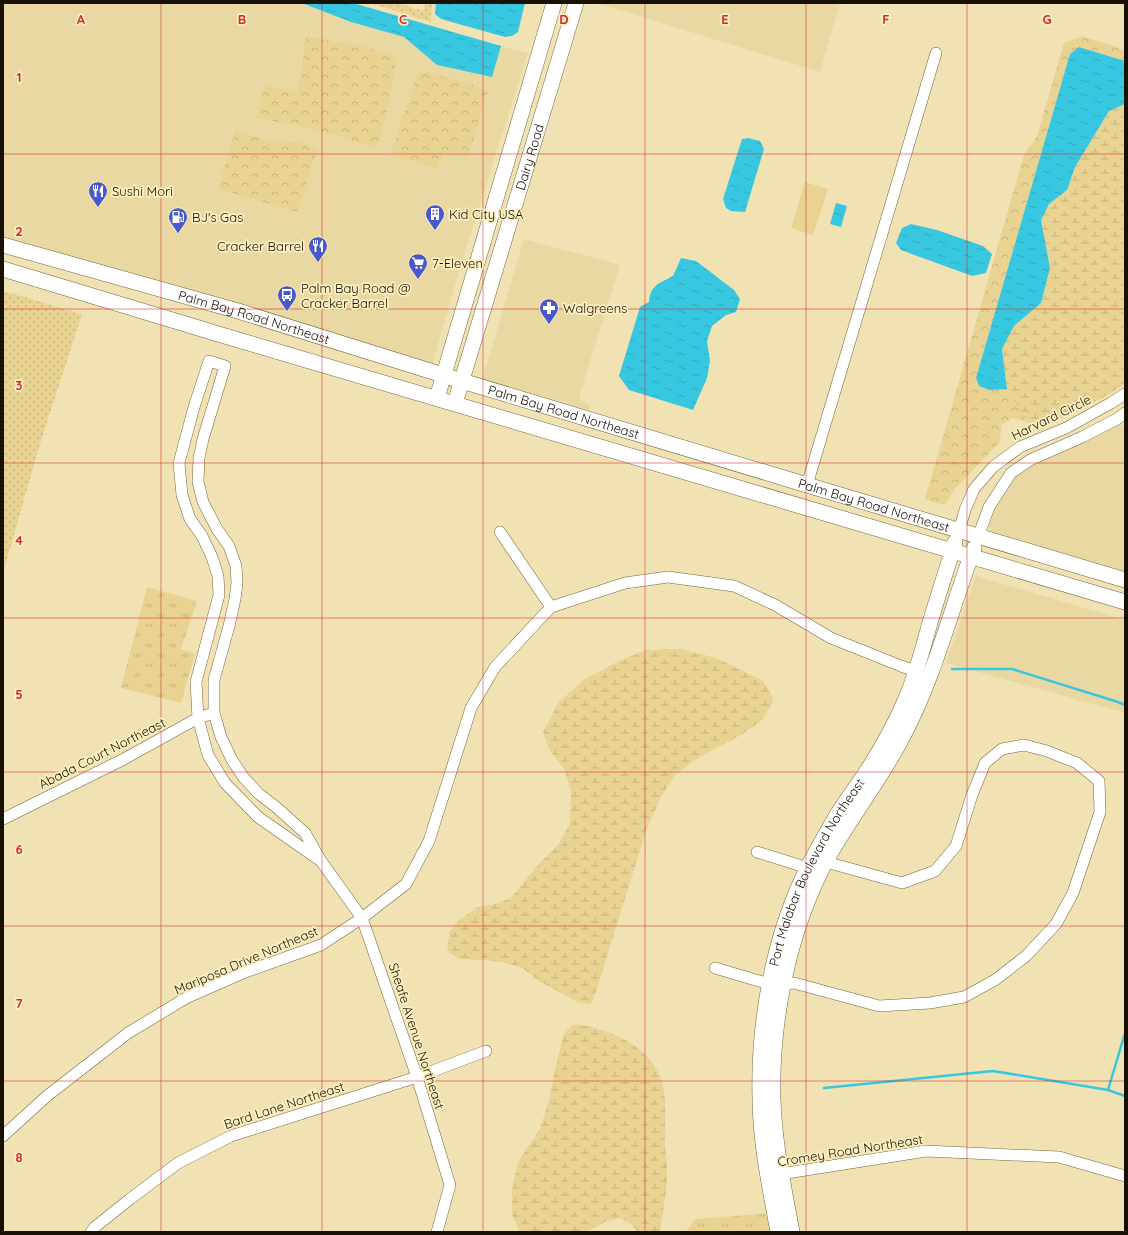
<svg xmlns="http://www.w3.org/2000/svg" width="1128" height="1235" viewBox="0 0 1128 1235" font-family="Quicksand,sans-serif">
  <defs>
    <pattern id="grass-dots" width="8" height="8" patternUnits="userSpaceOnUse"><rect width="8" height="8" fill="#e8d392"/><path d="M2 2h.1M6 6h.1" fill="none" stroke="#c6b47c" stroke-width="1.8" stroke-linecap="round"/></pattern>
    <pattern id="forest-crowns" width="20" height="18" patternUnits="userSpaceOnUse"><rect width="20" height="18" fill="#e8d392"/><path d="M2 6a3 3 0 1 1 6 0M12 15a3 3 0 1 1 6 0" fill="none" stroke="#c6b47c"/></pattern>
    <pattern id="wetland-marsh" width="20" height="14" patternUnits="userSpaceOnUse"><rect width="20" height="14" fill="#e8d392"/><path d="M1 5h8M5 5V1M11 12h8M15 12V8" fill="none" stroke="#c6b47c"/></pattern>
    <pattern id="park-tufts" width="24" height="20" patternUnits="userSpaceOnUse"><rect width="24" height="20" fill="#e8d392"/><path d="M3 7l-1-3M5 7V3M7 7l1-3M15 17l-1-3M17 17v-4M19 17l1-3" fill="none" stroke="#c6b47c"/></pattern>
    <pattern id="water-ripples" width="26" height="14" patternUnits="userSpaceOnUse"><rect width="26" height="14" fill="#38c7e0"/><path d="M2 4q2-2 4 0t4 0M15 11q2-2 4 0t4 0" fill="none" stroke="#31aabf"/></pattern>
  </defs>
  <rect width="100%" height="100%" fill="#f1e2b4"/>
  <g fill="#e9d8a2" fill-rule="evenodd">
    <path d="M 3,3 L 304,3 L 304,5 L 351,22 L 404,37 L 437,65 L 491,77 L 501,46 L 499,46 L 528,53 L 458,274 L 432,365 L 3,239 ZM 397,59 L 390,99 L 377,148 L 305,127 L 256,118 L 298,91 Z"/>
    <polygon points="597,3 840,3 820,72"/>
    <polygon points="524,239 620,265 579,397 581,401 590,405 588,414 482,381"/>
    <polygon points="1117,419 1125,429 1125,575 996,537 989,527 989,507 1011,473"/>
    <polygon points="976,576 1125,620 1125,713 946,663"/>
  </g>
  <g fill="url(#grass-dots)">
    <polygon points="370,3 396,3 423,11 425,3 432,3 431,22"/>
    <polygon points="3,291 82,314 40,444 3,573"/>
  </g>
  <g fill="url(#forest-crowns)">
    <polygon points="1082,36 1125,50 1125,61 1080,47 1070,54 976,378 979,386 989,390 1007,389 1030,423 1013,418 1001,425 1000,442 954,490 945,505 925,499 1024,155 1037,136 1064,43"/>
    <polygon points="306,37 361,45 397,58 390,99 377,148 305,127 256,118 264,86 298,91"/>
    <polygon points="424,71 476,86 488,91 473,141 467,156 461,157 443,152 437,169 399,156 391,152 418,73"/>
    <polygon points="235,131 270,141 298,142 318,148 297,212 218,189"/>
  </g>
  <g fill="url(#wetland-marsh)">
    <polygon points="1124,103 1125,104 1125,384 1104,397 1059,419 1031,426 1007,389 1002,349 1014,326 1041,303 1050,268 1041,220 1049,204 1067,190 1075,167 1109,111"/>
    <polygon points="681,649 716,658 762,680 771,694 773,703 760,722 739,736 700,757 675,775 661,797 646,831 593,1001 589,1004 577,1002 539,981 522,968 502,962 482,960 459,959 447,951 450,931 459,920 478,907 496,904 511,898 538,865 558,845 570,824 571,791 564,769 549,749 543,732 559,702 585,679 613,664 645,650"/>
    <path d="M 576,1024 C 612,1030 654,1047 663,1086 C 667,1104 664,1125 665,1144 C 665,1151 666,1158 667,1165 C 668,1187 663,1210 660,1232 L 638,1232 L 631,1224 L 620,1218 L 607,1221 L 586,1232 L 520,1232 L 512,1215 L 512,1189 L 518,1162 L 540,1129 L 549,1100 L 556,1065 L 564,1034 L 571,1026 Z"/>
  </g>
  <g fill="url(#park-tufts)">
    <polygon points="147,587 197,601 181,649 195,654 181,703 121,688"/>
    <polygon points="774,1213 776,1232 686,1232 695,1219"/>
  </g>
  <polygon fill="#e8d392" points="805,182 828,189 813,235 791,228"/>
  <g fill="url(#water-ripples)">
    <polygon points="304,3 353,3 501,46 492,77 437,65 404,37 351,22 304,4"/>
    <polygon points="436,3 525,3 518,32 512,36 505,37 441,19 435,14"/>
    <polygon points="1079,47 1125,61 1125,104 1109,111 1075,167 1067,190 1049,204 1041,220 1050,268 1041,303 1014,326 1002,349 1007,389 989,390 979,386 976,378 1070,54"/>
    <polygon points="748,138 760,141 764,149 745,212 731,211 726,208 723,199 742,139"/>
    <polygon points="836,203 847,206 841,227 830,224"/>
    <polygon points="911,224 937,230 983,246 992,254 986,273 972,276 901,250 896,243 902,228"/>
    <path d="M 681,258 L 696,261 L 734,290 L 740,299 L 736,312 L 726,315 L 712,326 L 707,341 L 710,361 L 707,378 L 693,410 L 629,390 L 619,376 L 640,307 L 649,302 C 650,285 660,283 673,276 Z"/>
  </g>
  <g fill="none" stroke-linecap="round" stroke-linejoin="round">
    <g stroke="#38c7e0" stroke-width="2.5">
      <polyline points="952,669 1012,669 1118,702 1125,705"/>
      <polyline points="824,1088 993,1071 1108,1090 1125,1096"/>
      <polyline points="1108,1090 1125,1033"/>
    </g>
    <defs>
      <g id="street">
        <polyline points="807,485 936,53"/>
        <polyline points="959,531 965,510 974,489 993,467 1020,447 1066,428 1111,403 1125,394"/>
        <polyline points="500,532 551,607"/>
        <polyline points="978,537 989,507 1011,473 1030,460 1082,437 1117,419 1125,413"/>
        <polyline points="3,819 124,759 198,718 214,713"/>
        <polyline points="321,861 258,817 225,783 208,755 198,718 196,682 219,595 218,576 212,557 202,536 190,519 182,495 179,463 194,407 209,361 225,366 203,439 199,458 198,482 203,502 217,529 229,546 236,566 237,583 235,599 229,626 214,680 214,713 221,737 232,760 244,778 259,794 276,807 305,833 321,861 362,918 417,1077 450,1185 437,1232"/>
        <polyline points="715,968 769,984 783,984 794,983 879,1006 930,1003 964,997 995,980 1026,956 1056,924 1073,893 1100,812 1099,781 1077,763 1047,751 1024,745 1002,749 985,763 972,795 956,846 935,871 902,883 826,862 808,868 757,852"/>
        <polyline points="3,1136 47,1096 128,1033 186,998 245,972 321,945 362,918 406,884 429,841 471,708 495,667 551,607 625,583 668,577 734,586 775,605 831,638 901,666 923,674"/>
        <polyline points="774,1175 926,1151 1059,1157 1125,1176"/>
        <polyline points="91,1232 95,1227 130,1199 178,1163 231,1136 417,1077 486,1051"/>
      </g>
      <g id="secondary">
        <path id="s1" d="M 3,245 L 238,311 L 462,381 L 807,485 L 1125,580"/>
        <polyline points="3,269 225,336 1125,602"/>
        <polyline points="437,398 554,3"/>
        <path id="s2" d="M 455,403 L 576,3"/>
        <path id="s3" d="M 778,1232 C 770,1188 760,1142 760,1097 C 758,1021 774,933 809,865 C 817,850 825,835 834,820 C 843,804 855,789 865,774 C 880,751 893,728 904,703 C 916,677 922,650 930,623 C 938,595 947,569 955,542"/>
        <path d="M 792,1232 C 784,1188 774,1143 773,1098 C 771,1019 789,931 826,861 C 849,819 879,782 901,740 C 934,679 950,612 974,548"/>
      </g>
    </defs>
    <use href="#street" stroke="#73663c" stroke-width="12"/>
    <use href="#secondary" stroke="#73663c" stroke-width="16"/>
    <use href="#street" stroke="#fff" stroke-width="11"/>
    <use href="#secondary" stroke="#fff" stroke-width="15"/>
  </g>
  <path fill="none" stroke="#d62828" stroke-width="1" stroke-opacity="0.55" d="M 161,3 L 161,1232M 322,3 L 322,1232M 483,3 L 483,1232M 645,3 L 645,1232M 806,3 L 806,1232M 967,3 L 967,1232M 3,154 L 1125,154M 3,309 L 1125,309M 3,463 L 1125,463M 3,618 L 1125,618M 3,772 L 1125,772M 3,926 L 1125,926M 3,1081 L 1125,1081"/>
  <defs>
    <symbol id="restaurant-pin" viewBox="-11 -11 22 30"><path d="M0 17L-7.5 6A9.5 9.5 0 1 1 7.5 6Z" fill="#4859ce" stroke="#feefc1"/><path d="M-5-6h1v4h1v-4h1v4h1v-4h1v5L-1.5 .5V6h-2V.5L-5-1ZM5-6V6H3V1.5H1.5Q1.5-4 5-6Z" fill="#fff"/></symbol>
    <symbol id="building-pin" viewBox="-11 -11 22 30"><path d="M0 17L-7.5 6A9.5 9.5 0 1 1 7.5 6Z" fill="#4859ce" stroke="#feefc1"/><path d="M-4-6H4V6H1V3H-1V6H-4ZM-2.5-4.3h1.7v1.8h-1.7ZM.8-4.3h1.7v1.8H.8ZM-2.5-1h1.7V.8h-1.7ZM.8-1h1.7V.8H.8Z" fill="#fff"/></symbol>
    <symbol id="fuel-pin" viewBox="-11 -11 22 30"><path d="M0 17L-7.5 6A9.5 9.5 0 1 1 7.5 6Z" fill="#4859ce" stroke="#feefc1"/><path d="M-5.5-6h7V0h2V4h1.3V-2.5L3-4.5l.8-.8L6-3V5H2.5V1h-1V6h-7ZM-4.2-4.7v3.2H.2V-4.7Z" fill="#fff"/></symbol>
    <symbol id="supermarket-pin" viewBox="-11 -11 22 30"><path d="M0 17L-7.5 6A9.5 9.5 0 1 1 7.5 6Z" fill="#4859ce" stroke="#feefc1"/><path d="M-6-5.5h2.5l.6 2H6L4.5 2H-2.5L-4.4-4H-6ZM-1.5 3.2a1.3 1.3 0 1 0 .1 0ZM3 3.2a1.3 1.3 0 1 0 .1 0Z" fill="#fff"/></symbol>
    <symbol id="bus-pin" viewBox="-11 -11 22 30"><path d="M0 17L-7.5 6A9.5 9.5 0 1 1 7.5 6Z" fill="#4859ce" stroke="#feefc1"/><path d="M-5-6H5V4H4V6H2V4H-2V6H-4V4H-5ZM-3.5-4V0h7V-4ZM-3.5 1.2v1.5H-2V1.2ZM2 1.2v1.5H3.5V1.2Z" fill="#fff"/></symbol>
    <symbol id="pharmacy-pin" viewBox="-11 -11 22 30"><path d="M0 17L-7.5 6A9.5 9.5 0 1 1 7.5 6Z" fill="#4859ce" stroke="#feefc1"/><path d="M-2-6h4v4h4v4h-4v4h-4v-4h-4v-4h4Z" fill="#fff"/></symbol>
  </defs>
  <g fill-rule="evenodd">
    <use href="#restaurant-pin" x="87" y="180" width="22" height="30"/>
    <use href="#building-pin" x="424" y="203" width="22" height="30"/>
    <use href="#fuel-pin" x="167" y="206" width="22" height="30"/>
    <use href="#restaurant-pin" x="307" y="235" width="22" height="30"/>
    <use href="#supermarket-pin" x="407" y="252" width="22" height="30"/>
    <use href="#bus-pin" x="276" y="284" width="22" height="30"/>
    <use href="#pharmacy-pin" x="538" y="297" width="22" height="30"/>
  </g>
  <g text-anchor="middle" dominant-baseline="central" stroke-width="3.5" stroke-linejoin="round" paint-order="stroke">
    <g font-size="13" fill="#161102" stroke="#feefc1">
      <text stroke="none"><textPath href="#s2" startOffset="257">Dairy Road</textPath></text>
      <text stroke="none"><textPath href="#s1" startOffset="261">Palm Bay Road Northeast</textPath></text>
      <text stroke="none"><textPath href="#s1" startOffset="585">Palm Bay Road Northeast</textPath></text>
      <text transform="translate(1051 417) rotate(-26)">Harvard Circle</text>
      <text stroke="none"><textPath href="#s1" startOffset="909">Palm Bay Road Northeast</textPath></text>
      <text transform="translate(102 753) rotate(-27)">Abada Court Northeast</text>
      <text stroke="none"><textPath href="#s3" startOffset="372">Port Malabar Boulevard Northeast</textPath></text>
      <text transform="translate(246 960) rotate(-23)">Mariposa Drive Northeast</text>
      <text transform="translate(417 1036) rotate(72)">Sheafe Avenue Northeast</text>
      <text transform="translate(284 1105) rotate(-18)">Bard Lane Northeast</text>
      <text transform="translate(850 1150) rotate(-9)">Cromey Road Northeast</text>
    </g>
    <g font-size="13" fill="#161102" stroke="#feefc1" text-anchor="start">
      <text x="112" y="191">Sushi Mori</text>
      <text x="449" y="214">Kid City USA</text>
      <text x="192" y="217">BJ's Gas</text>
      <text x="304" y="246" text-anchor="end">Cracker Barrel</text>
      <text x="432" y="263">7-Eleven</text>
      <text x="301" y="288">Palm Bay Road @<tspan x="301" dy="15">Cracker Barrel</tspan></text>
      <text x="563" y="308">Walgreens</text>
    </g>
  </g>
  <g font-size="13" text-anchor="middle" font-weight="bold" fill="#d62828" stroke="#feefc1" stroke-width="3.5" stroke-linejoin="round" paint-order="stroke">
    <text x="81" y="24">A</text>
    <text x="242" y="24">B</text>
    <text x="403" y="24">C</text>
    <text x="564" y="24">D</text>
    <text x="725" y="24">E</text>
    <text x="886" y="24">F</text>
    <text x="1047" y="24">G</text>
    <text x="19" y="82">1</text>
    <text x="19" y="236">2</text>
    <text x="19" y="390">3</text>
    <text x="19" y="545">4</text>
    <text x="19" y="699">5</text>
    <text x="19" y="854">6</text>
    <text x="19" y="1008">7</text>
    <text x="19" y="1162">8</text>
  </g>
  <rect width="1128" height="1235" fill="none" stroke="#161102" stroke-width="8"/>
</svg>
